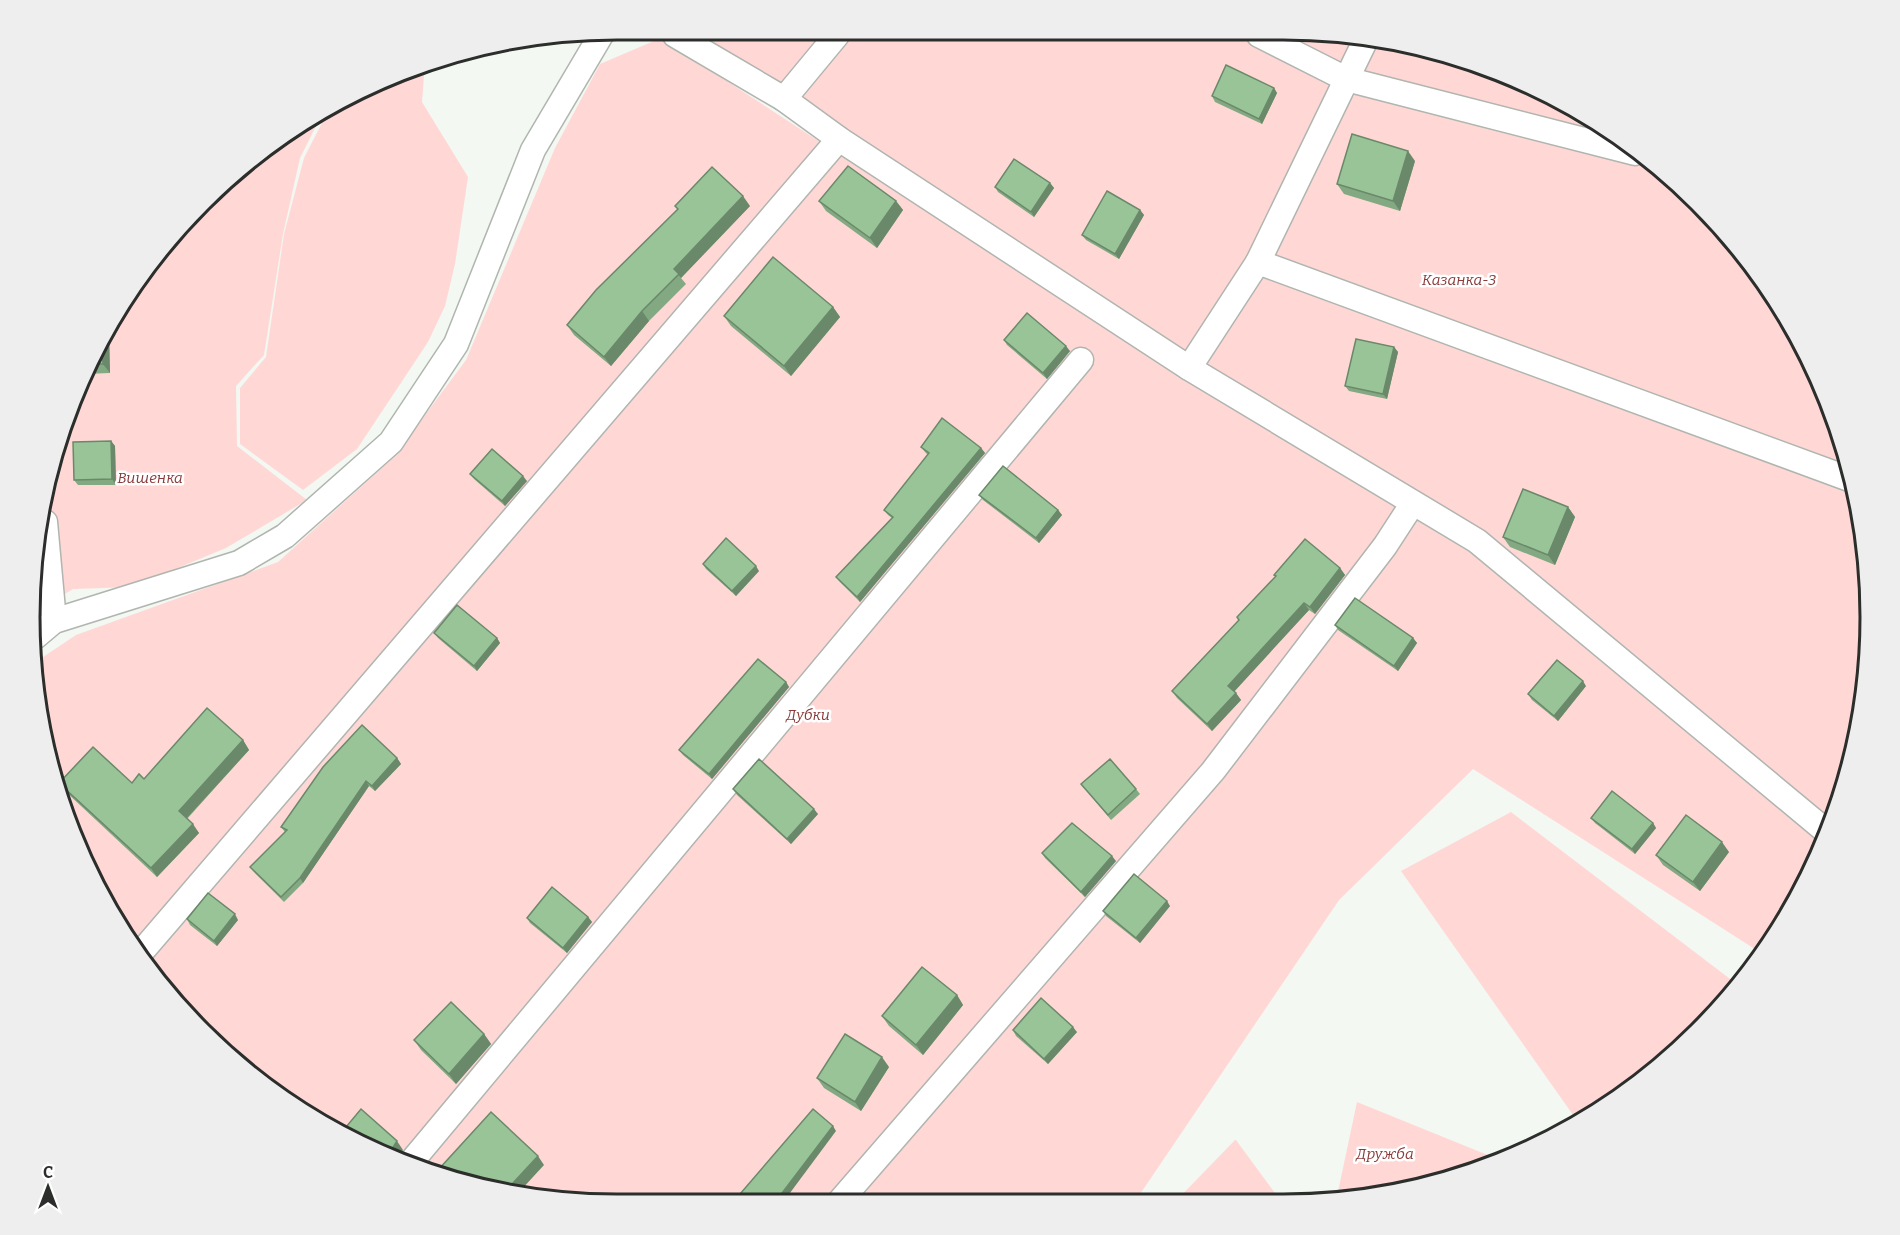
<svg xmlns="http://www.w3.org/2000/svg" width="1900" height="1235" viewBox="0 0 1900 1235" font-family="Bitter,serif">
  <rect width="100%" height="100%" fill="#f3f8f2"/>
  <g fill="#ffd8d6">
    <polygon points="700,35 1360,35 1542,90 1670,176 1749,260 1810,358 1850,466 1869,579 1865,695 1839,807 1833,820 1488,534 1055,274"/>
    <polygon points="661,38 1109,331 1472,550 1823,842 1791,912 1761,953 1473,769 1339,900 1134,1203 540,1200 358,1145 230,1059 152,975 109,911 41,732 37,661 76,635 278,562 393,458 466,360 555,148 600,64"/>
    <polygon points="425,63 422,102 468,177 455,264 445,306 428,342 357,449 303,490 240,444 240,388 266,357 284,234 304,158 328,111"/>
    <polygon points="322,114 300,158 283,234 264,355 236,386 237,446 307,500 226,548 132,587 73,589 34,613 31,579 75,393 152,260 291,129"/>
    <polygon points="1511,812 1738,985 1724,1005 1640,1084 1578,1122 1401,871"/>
    <polygon points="1357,1102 1500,1160 1434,1185 1336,1201"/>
    <polygon points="1236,1140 1283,1204 1174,1203 1235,1140"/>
  </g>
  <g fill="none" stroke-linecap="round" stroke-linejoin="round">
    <defs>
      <g id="lane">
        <polyline points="675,35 784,99 839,139 1189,368 1477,541 1827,832"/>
        <polyline points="1259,35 1346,79 1635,153"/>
        <polyline points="784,99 837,35"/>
        <polyline points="1258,262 1852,480"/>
        <polyline points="1189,368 1258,262 1367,37"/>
        <polyline points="45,522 54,621"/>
        <polyline points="35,637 54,621 239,563 285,536 391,442 456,344 533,150 601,35"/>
        <polyline points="138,956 839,139"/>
        <polyline points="412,1161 1081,360"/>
        <polyline points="840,1201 1213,771 1385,546 1413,503"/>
      </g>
    </defs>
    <use href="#lane" stroke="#b0b5af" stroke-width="27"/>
    <use href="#lane" stroke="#fff" stroke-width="24"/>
  </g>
  <g fill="#83a982">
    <polygon points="1274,88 1277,93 1262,124 1215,102 1212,96"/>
    <polygon points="1415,161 1400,211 1344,194 1337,184"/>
    <polygon points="1050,183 1054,188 1034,217 998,192 995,187"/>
    <polygon points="819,201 896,201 903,210 877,248 826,211"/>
    <polygon points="675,206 750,206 681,278 686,284 649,321 611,366 574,335 567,325 678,210"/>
    <polygon points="1140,210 1144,215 1119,259 1086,240 1082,235"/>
    <polygon points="833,307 840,317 791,376 731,326 724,316"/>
    <polygon points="109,334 110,373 85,374"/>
    <polygon points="1004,340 1070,351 1047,379 1007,345"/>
    <polygon points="1394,347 1398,352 1387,399 1349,391 1345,386"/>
    <polygon points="111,441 115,446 116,485 78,485 74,480"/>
    <polygon points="921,447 981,448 985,453 860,602 840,582 836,577 892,518 888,515 884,510 928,455 925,452"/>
    <polygon points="470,474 527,481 505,506 474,479"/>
    <polygon points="979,495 1058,510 1062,515 1039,543 983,500"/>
    <polygon points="1568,507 1575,517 1555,565 1510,547 1503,537"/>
    <polygon points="703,564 759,571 736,596 706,569"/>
    <polygon points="1340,568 1345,575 1315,614 1309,610 1234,691 1241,700 1212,731 1177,698 1172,691 1239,620 1237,617 1276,577 1274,575"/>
    <polygon points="1335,625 1413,638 1417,643 1398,671 1338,630"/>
    <polygon points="434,633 497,638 500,643 477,671 438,638"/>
    <polygon points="786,682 789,687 712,779 683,755 679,750"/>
    <polygon points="1586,686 1558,721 1532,700 1528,694"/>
    <polygon points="243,740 249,750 187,819 199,833 157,877 66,792 60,782 132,783"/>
    <polygon points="397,758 401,764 375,791 369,786 303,883 284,902 254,872 250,867 285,832 281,827"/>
    <polygon points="1081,784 1136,789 1140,794 1111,820"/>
    <polygon points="733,789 818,814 791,844 737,795"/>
    <polygon points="1591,818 1653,823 1656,828 1635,854 1595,823"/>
    <polygon points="1729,852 1700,891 1663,865 1656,855"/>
    <polygon points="1042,853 1116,861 1085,897 1045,858"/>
    <polygon points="1170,906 1140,943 1106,916 1103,911"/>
    <polygon points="588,917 592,922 567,953 530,923 527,918"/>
    <polygon points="187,919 238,920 217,946 190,925"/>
    <polygon points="957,995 963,1005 923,1055 889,1026 882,1016"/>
    <polygon points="1013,1030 1077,1032 1048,1064 1016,1036"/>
    <polygon points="484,1034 491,1044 456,1084 421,1050 414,1040"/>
    <polygon points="889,1067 861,1111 824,1088 817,1078"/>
  </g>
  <g fill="#6a896a">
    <polygon points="1274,88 1277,93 1262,124 1259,119"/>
    <polygon points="1408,151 1415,161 1400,211 1393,201"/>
    <polygon points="1050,183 1054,188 1034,217 1031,212"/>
    <polygon points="743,196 750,206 681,278 674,269"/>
    <polygon points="896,201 903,210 877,248 870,238"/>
    <polygon points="1140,210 1144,215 1119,259 1115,254"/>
    <polygon points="833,307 840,317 791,376 784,366"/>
    <polygon points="642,311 649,321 611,366 604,357"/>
    <polygon points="109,334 110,373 103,364 102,345"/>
    <polygon points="1066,346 1070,351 1047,379 1043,373"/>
    <polygon points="1394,347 1398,352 1387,399 1383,394"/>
    <polygon points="111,441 115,446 116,485 112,479"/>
    <polygon points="981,448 985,453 860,602 857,597"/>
    <polygon points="523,476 527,481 505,506 502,501"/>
    <polygon points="1568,507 1575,517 1555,565 1548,555"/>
    <polygon points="1058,510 1062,515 1039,543 1036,538"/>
    <polygon points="756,566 759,571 736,596 732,591"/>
    <polygon points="1340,568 1345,575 1315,614 1310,607"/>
    <polygon points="1304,603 1309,610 1233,693 1228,686"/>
    <polygon points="497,638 500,643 477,671 474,666"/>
    <polygon points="1413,638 1417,643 1398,671 1394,666"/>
    <polygon points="1583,681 1586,686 1558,721 1554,716"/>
    <polygon points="786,682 789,687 712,779 709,774"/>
    <polygon points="1236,693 1241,700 1212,731 1207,724"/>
    <polygon points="243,740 249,750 185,820 179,811"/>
    <polygon points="397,758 401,764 375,791 372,786"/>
    <polygon points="366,781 369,786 303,883 300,878"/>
    <polygon points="814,809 818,814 791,844 787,839"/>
    <polygon points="1653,823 1656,828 1635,854 1632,849"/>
    <polygon points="193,824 199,833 157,877 151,868"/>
    <polygon points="1722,842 1729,852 1700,891 1693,882"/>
    <polygon points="1112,856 1116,861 1085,897 1081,892"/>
    <polygon points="1167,901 1170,906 1140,943 1136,938"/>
    <polygon points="235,914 238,920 217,946 214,941"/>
    <polygon points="588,917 592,922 567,953 563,948"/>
    <polygon points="957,995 963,1005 923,1055 916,1045"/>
    <polygon points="1073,1027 1077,1032 1048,1064 1044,1059"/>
    <polygon points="484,1034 491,1044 456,1084 449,1074"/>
    <polygon points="882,1057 889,1067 861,1111 855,1102"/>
    <polygon points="833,1126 836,1131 784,1201 776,1201"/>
    <polygon points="397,1141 403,1150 399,1157 392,1155 392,1149"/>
    <polygon points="538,1156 544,1165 521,1190 524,1195 517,1193 513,1183"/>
  </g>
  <g fill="#98c497" stroke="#6a896a" stroke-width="1.5">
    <polygon points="1226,65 1274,88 1259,119 1212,96"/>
    <polygon points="1352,134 1408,151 1393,201 1337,184"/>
    <polygon points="1014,159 1050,183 1031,212 995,187"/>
    <polygon points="848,166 896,201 870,238 819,201"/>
    <polygon points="712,167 743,196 674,269 679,274 642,311 604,357 567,325 596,290 678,209 675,206"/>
    <polygon points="1107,191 1140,210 1115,254 1082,235"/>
    <polygon points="773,257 833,307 784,366 724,316"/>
    <polygon points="1027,313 1066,346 1043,373 1004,340"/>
    <polygon points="1356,339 1394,347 1383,394 1345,386"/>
    <polygon points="102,345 103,364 91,364"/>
    <polygon points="942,418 981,448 857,597 836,577 893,517 884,510 929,453 921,447"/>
    <polygon points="111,441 112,479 74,480 73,442"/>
    <polygon points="492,449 523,476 502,501 470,474"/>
    <polygon points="1003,466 1058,510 1036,538 979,495"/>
    <polygon points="1523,489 1568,507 1548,555 1503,537"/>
    <polygon points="726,538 756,566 732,591 703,564"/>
    <polygon points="1305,539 1340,568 1310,607 1304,603 1228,686 1236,693 1207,724 1172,691 1239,620 1237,617 1276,576 1274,575"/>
    <polygon points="1355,598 1413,638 1394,666 1335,625"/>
    <polygon points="457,605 497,638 474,666 434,633"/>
    <polygon points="758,659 786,682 709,774 679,750"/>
    <polygon points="1557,660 1583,681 1554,716 1528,694"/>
    <polygon points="207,708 243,740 179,811 193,824 151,868 61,785 60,782 93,747 132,783 139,774 144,779"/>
    <polygon points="362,725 397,758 372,786 366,781 300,878 281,897 250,867 287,830 281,827 323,767"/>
    <polygon points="759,759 814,809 787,839 733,789"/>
    <polygon points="1110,759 1136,789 1108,815 1081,784"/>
    <polygon points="1612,791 1653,823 1632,849 1591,818"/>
    <polygon points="1686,815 1722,842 1693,882 1656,855"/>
    <polygon points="1072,823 1112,856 1081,892 1042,853"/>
    <polygon points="1134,874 1167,901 1136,938 1103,911"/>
    <polygon points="552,887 588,917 563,948 527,918"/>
    <polygon points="208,893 235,914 214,941 187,919"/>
    <polygon points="922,967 957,995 916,1045 882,1016"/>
    <polygon points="1041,998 1073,1027 1044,1059 1013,1030"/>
    <polygon points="451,1002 484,1034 449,1074 414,1040"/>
    <polygon points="845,1034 882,1057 855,1102 817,1078"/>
    <polygon points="361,1109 397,1141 392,1149 392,1155 358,1145 341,1133"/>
    <polygon points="813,1109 833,1126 776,1201 734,1201"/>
    <polygon points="491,1112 538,1156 513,1183 520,1189 517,1193 439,1169"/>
    <polygon points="418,1160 424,1165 416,1162"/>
  </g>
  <g text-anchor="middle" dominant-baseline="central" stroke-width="5" stroke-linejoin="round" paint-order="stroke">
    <g font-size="15" font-style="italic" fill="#893b3b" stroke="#fff">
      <text x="1459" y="280">Казанка-3</text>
      <text x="150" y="478">Вишенка</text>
      <text x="808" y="715">Дубки</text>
      <text x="1385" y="1154">Дружба</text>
    </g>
  </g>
  <path d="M0 0H1900V1235H0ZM617 40H1283A577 577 0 0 1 1860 617V617A577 577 0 0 1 1283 1194H617A577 577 0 0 1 40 617V617A577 577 0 0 1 617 40Z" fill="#eee" fill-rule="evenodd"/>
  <path fill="none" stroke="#2c2e2c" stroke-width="3" d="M617 40H1283A577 577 0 0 1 1860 617V617A577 577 0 0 1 1283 1194H617A577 577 0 0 1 40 617V617A577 577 0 0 1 617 40Z"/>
  <g transform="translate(48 1187)" stroke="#ffffff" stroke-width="4.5" paint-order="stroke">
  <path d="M0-4.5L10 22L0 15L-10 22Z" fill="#2c2e2c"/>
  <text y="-9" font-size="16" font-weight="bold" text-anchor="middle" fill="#2c2e2c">С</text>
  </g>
</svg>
